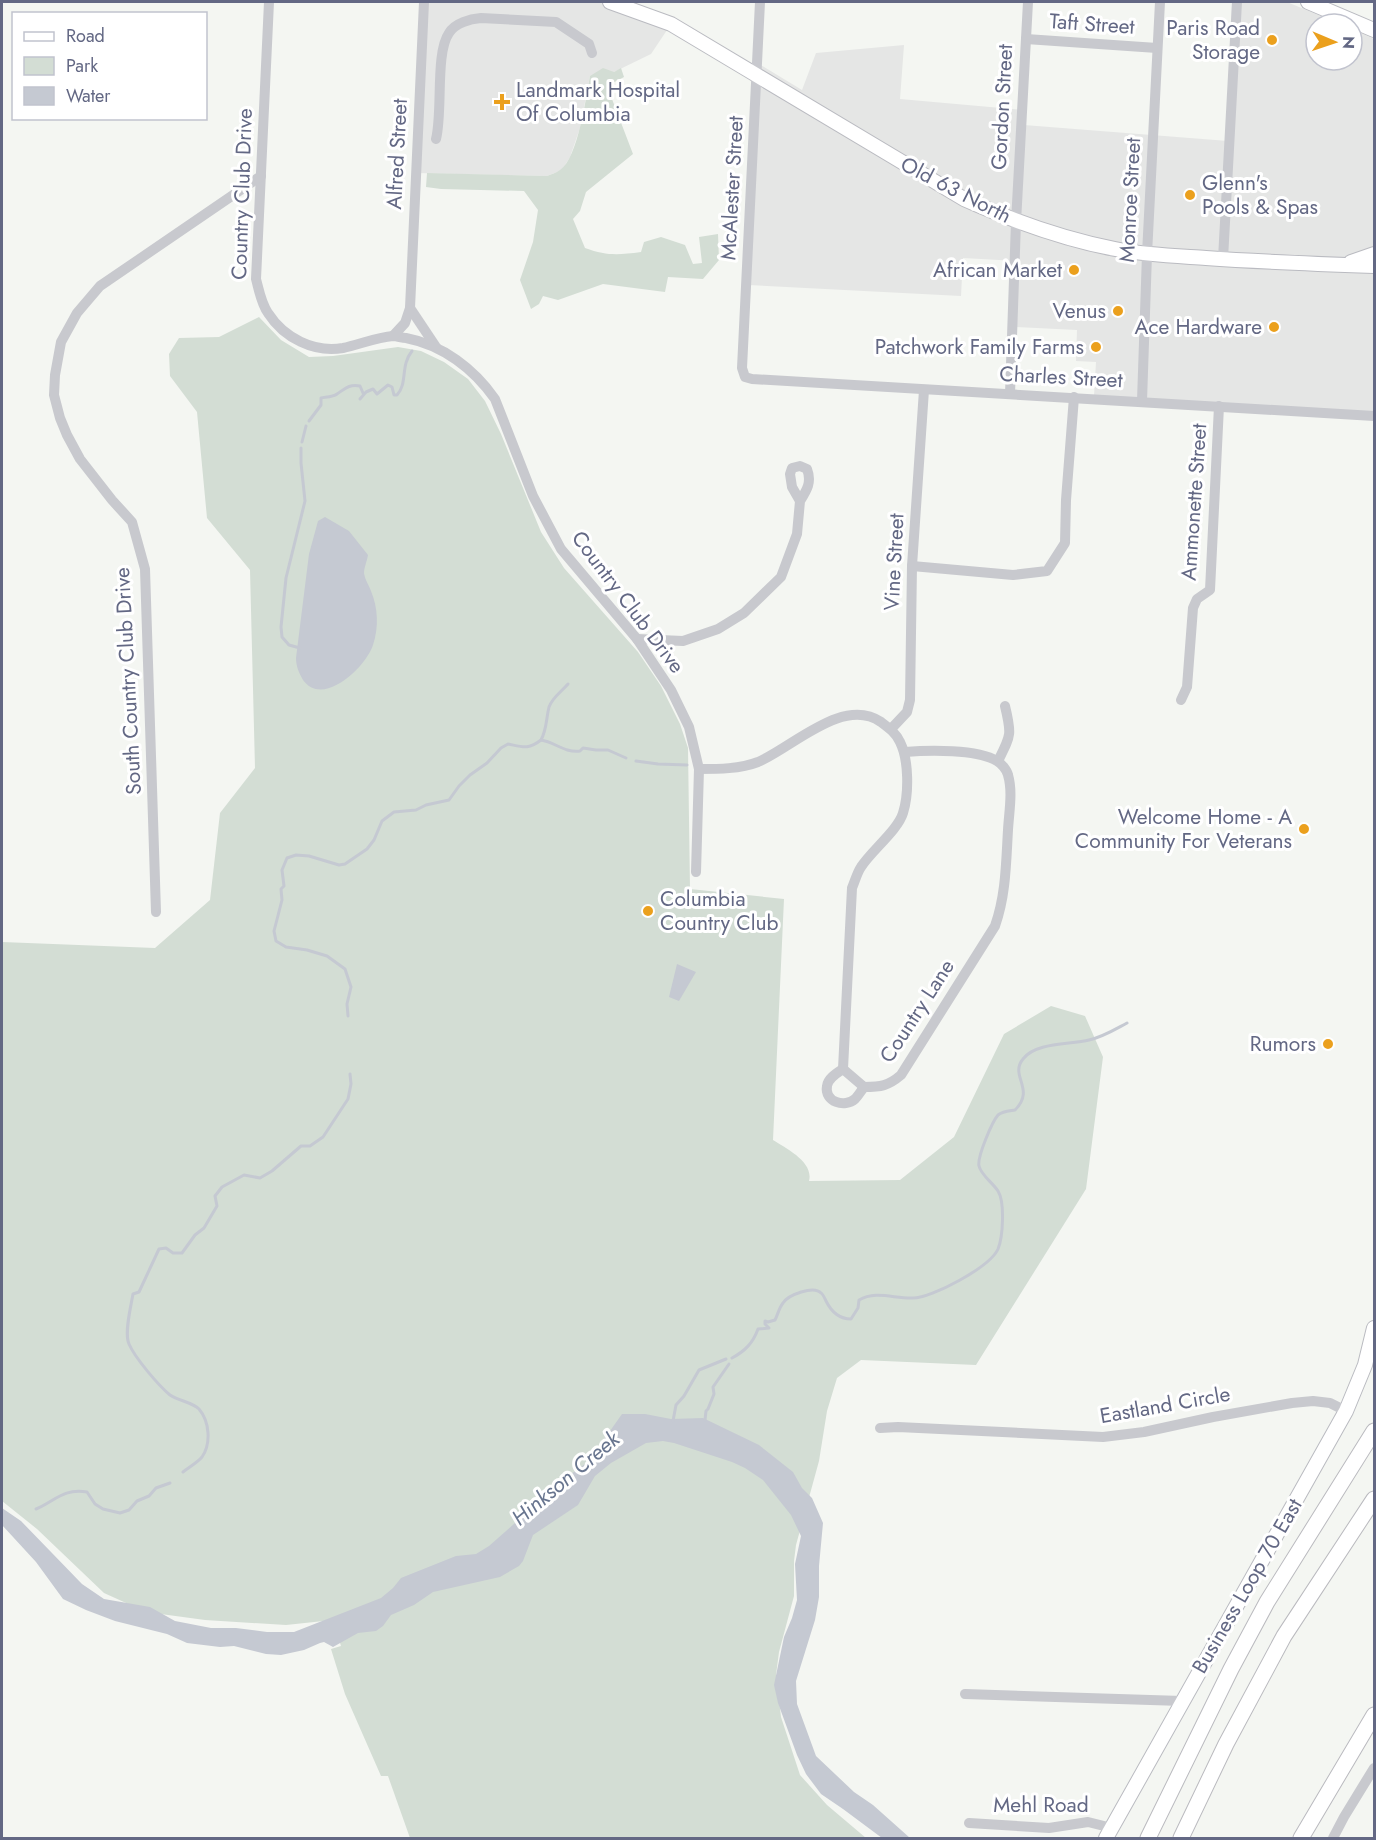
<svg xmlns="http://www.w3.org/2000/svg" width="1376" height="1840" viewBox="0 0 1376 1840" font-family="Jost,sans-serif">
  <rect width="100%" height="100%" fill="#f4f6f2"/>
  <g fill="#e5e6e5">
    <polygon points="424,2 610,2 671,24 651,54 614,72 590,76 580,128 570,157 562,170 547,176 416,173"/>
    <polygon points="1232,2 1287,2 1340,24 1316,24 1316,60 1352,60 1352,29 1374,39 1374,414 1094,396 1096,362 1076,361 1077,330 1015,327 1017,261 963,258 961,296 748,285 759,64 802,90 816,53 904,45 900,99 1024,110 1024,125 1228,141"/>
  </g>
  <g fill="#d3ddd4">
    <path d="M 603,68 L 614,72 L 621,68 L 624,77 L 607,86 L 633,154 L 586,192 L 580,211 L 573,219 L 585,248 C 607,256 618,255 641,252 L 644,242 L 661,237 L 685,245 L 693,264 L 702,263 L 699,237 L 718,234 L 719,260 L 703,279 L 668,277 L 665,292 L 603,284 L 558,300 L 543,296 L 539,304 L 531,309 L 520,280 L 533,242 L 538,210 L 524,191 L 441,189 L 426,187 L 427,173 L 547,176 C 551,174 556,173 560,170 C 578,158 586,97 590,76 Z"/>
    <path d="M 259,317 L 281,340 L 309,357 L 333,356 L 398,347 L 421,351 L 444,362 L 468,379 L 485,401 L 501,434 L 541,532 L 564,568 L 638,652 L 661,686 L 680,724 L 688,748 L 690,889 L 784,899 L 773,1140 C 787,1149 814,1162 809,1181 L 900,1180 L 954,1137 L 1004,1034 L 1051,1006 L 1085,1016 L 1103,1057 L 1086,1189 L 976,1365 L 861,1360 L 837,1378 L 827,1411 L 819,1461 L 796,1545 L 794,1561 L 794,1596 L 779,1652 L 776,1675 L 781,1717 L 800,1775 L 827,1805 L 866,1838 L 410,1838 L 388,1776 L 381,1776 L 345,1694 L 331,1649 L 341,1646 L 333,1620 L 286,1625 L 205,1620 L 146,1612 L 104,1593 L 37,1529 L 2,1501 L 2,942 L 155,948 L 210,900 L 220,813 L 255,768 L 250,570 L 207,518 L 197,412 L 170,376 L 169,354 L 179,338 L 219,337 Z"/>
  </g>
  <g fill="#c5c9d2">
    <path d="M 325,517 L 349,531 L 368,555 C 367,561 364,568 364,573 C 365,580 369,585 371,591 C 378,608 379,627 373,645 C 366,667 323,708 303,680 C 299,673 296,666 296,658 L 309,554 L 318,521 Z"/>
    <polygon points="677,964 696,972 679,1001 669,997"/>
    <polygon points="622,1414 645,1414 671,1419 703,1418 759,1445 793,1472 802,1488 812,1498 823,1523 819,1566 819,1597 815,1620 796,1681 797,1704 816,1756 854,1792 873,1805 910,1838 882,1838 843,1809 821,1794 806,1774 797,1755 778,1703 774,1685 784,1637 792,1618 797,1600 795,1564 801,1536 791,1515 763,1480 745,1468 732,1462 674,1443 663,1441 646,1443 611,1463 595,1476 578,1505 533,1535 523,1561 519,1566 500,1577 433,1592 414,1605 391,1615 383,1626 376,1631 358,1633 333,1647 324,1642 320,1643 304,1650 281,1655 266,1654 234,1646 220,1647 187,1643 167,1634 115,1621 86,1610 63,1599 36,1562 2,1525 2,1508 21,1521 82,1584 104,1599 150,1607 175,1621 211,1628 236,1628 267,1632 294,1632 381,1598 393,1588 401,1578 456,1556 476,1554 489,1546 532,1508 547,1491 588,1462"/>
  </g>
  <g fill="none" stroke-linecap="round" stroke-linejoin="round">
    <g stroke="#c5c9d2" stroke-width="3">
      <path d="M 360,399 L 366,392 L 373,389 L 377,394 L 388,385 L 392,387 L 394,395 L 397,395 C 408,383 400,366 412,351"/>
      <path d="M 309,421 L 321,405 L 321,398 C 326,397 333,397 337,394 C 345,389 348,384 360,386 L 363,393"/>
      <polyline points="302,442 306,426"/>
      <polyline points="300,648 289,645 282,637 281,627 286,578 305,501 301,463 301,448"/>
      <path d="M 541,740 C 547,729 546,719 549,707 C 552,698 561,692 568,684"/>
      <polyline points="636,761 658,764 687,765"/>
      <path d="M 348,1016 L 347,1004 L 351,987 L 345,969 L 327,956 L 307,950 L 286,947 L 276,941 L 274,931 L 282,900 L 281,889 L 284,886 L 282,870 L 287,858 L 296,855 L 309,856 L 339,865 L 345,864 L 367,849 L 374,840 L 382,821 L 394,812 L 416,810 L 426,805 L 449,800 L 459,786 L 470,775 L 487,763 L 501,748 L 508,744 C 523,747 528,750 541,740 C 555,742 564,753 580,751 L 583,748 L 596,750 L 608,750 L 626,758"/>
      <path d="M 732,1358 C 745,1351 753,1343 758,1329 L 769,1328 L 765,1324 L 765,1321 L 768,1322 L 775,1320 C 778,1314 779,1308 783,1303 C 788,1295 814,1285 821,1293 C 823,1294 825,1299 826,1301 C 831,1311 839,1319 851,1319 L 858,1308 L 859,1300 C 876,1290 895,1299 913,1298 C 932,1298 990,1267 998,1249 C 1003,1237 1005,1202 998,1191 C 993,1183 981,1175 979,1166 C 977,1157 992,1122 998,1115 C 1003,1111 1009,1111 1015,1110 C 1036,1089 1009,1076 1023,1059 C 1036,1042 1070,1045 1089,1040 C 1103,1037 1114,1030 1127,1023"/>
      <polyline points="705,1420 706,1411 708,1409 714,1394 713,1387 729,1364"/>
      <polyline points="673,1421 676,1405 684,1396 699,1370 726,1359"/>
      <path d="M 183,1472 C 189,1467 197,1463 202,1457 C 211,1444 210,1422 199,1409 C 192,1402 179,1401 170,1395 C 159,1386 135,1358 129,1344 C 124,1333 131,1306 133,1294 L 139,1292 L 159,1249 L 166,1248 L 173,1253 L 182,1253 L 195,1235 L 204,1228 L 217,1206 L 215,1196 L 222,1187 L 244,1175 L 260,1178 L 272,1171 L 301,1146 L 310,1146 L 323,1137 L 348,1099 L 351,1084 L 350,1074"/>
      <path d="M 36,1509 C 55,1501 63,1488 87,1492 L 95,1504 L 103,1509 L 120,1513 L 129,1510 L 137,1501 L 149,1496 L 156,1488 L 170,1483"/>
    </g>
    <defs>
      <g id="major">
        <path d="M 610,2 L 671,24 L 964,199 C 1013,221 1063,239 1115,249 C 1145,255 1176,256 1206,258 C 1262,262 1318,264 1374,266"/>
        <polyline points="1308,2 1374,30"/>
        <polyline points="1351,262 1374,254"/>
        <polyline points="1106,1838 1346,1411 1365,1365 1374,1328"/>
      </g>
      <g id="highway">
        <polyline points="1148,1838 1231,1669 1267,1602 1374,1431"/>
        <polyline points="1181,1838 1226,1744 1284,1636 1374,1499"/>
        <polyline points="1301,1838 1374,1715"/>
      </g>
    </defs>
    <use href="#major" stroke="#babbc1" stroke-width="16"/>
    <use href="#highway" stroke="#bababf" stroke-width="17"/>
    <g stroke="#c8c9ce" stroke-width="10">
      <path d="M 269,2 L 256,279 C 259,290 261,303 268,313 C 284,338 314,353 343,348 C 358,345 377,337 393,336 C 397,336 402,338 406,338 C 443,345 474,369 495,399 L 533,496 L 561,549 L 637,639 L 671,690 L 689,727 L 699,769 L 696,872"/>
      <polyline points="760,2 742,368 745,377 752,379 1374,416"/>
      <polyline points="1026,39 1157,48"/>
      <path d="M 436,139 C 443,112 435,53 449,33 C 455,23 470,19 481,18 L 556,22 L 589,44 L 592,53"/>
      <polyline points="1223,259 1237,2"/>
      <polyline points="410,308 436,347"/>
      <polyline points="393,336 405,323 410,308 424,2"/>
      <polyline points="1010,394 1016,222 1028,2"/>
      <polyline points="1142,401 1147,254 1160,2"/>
      <polyline points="912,566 1013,575 1047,571 1065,543 1066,500 1074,397"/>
      <path d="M 637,639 L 683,641 L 718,629 L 744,613 L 781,577 L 797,534 L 800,501 L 792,487 L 790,474 L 792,468 L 800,466 L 807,469 C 812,482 807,490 800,501"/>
      <polyline points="1181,700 1187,687 1193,608 1197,599 1210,590 1219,406"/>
      <polyline points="891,729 907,712 910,700 912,566 924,390"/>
      <path d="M 998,761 C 1011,735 1012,735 1005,706"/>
      <path d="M 699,769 C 718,769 740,769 758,762 C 793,747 843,696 881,722 C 889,728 896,733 900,742 C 909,760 909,794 903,813 C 898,830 871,851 861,867 C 857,873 855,881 852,888 L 843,1069 L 864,1087 C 881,1087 888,1086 901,1075 L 995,926 C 1006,895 1006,863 1008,830 C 1009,812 1013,792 1008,775 C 1007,770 1001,763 997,761 C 977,749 929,750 905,752"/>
      <polyline points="156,912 145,569 132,522 112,500 80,459 67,435 60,418 54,395 55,375 61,342 77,313 100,286 261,176"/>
      <path d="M 843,1069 C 837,1073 828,1078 827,1086 C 824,1102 845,1108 855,1099 C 858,1096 861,1091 864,1087"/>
      <polyline points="880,1428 898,1427 1103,1437 1144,1432 1213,1417 1292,1403 1313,1401 1330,1403 1346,1411"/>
      <polyline points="965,1694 1182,1701"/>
      <polyline points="969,1823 1049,1828 1088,1822 1112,1828"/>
      <polyline points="1333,1838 1344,1817 1374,1768"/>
    </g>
    <use href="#major" stroke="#fff" stroke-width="14"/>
    <use href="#highway" stroke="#fff" stroke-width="15"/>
  </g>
  <g fill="#eba01d" stroke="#fff" stroke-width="2">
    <circle cx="1272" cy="40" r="6"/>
    <path d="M499 93h6v6h6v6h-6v6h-6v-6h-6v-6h6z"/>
    <circle cx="1190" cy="195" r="6"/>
    <circle cx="1074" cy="270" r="6"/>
    <circle cx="1118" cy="311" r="6"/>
    <circle cx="1274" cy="327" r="6"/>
    <circle cx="1096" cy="347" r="6"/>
    <circle cx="1304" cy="829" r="6"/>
    <circle cx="648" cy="911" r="6"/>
    <circle cx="1328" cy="1044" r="6"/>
  </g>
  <g text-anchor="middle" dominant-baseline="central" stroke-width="6" stroke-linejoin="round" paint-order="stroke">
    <g font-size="21" fill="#636884" stroke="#fff">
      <text transform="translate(1092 24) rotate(4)">Taft Street</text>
      <text transform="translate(1002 107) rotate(-87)">Gordon Street</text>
      <text transform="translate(397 154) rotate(-87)">Alfred Street</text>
      <text transform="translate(732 188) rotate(-87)">McAlester Street</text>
      <text transform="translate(956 190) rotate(27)">Old 63 North</text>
      <text transform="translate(242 194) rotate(-88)">Country Club Drive</text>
      <text transform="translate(1130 200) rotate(-87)">Monroe Street</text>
      <text transform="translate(1061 377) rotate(3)">Charles Street</text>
      <text transform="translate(1194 502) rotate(-86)">Ammonette Street</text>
      <text transform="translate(894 562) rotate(-87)">Vine Street</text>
      <text transform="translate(628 602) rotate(53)">Country Club Drive</text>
      <text transform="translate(128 681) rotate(-93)">South Country Club Drive</text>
      <text transform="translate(917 1011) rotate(-57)">Country Lane</text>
      <text transform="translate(1165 1405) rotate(-10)">Eastland Circle</text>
      <text transform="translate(1247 1586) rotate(-60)">Business Loop 70 East</text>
      <text x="1041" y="1805">Mehl Road</text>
    </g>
    <g font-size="21" fill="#636884" stroke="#fff" text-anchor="end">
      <text x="1260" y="28">Paris Road<tspan x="1260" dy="24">Storage</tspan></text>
      <text x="516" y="90" text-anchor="start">Landmark Hospital<tspan x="516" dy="24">Of Columbia</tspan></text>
      <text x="1202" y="183" text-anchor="start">Glenn's<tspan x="1202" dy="24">Pools &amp; Spas</tspan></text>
      <text x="1062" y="270">African Market</text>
      <text x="1106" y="311">Venus</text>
      <text x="1262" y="327">Ace Hardware</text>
      <text x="1084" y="347">Patchwork Family Farms</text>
      <text x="1292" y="817">Welcome Home - A<tspan x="1292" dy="24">Community For Veterans</tspan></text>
      <text x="660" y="899" text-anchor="start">Columbia<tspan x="660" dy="24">Country Club</tspan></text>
      <text x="1316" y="1044">Rumors</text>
    </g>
    <g font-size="22" font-style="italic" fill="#68758f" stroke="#fff">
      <text transform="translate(565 1478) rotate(-40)">Hinkson Creek</text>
    </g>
  </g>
  <rect width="1376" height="1840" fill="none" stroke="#636884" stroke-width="6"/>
  <rect x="12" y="12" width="195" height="108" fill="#ffffff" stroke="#c1c3ce" stroke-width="1.5"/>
  <rect x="24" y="32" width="30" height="9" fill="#ffffff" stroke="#c1c3ce" stroke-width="1.5"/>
  <text x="66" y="42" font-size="18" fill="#636884">Road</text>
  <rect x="24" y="57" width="30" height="18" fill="#d3ddd4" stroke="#c1c3ce" stroke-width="1.5"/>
  <text x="66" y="72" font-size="18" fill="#636884">Park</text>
  <rect x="24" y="87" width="30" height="18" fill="#c5c9d2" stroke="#c1c3ce" stroke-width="1.5"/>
  <text x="66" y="102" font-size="18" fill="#636884">Water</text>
  <g transform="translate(1334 42) rotate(92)"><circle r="28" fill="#ffffff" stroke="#c1c3ce" stroke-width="1.5"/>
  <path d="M0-4.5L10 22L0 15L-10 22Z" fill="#eba01d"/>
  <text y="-9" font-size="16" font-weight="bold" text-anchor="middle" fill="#636884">N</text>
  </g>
</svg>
